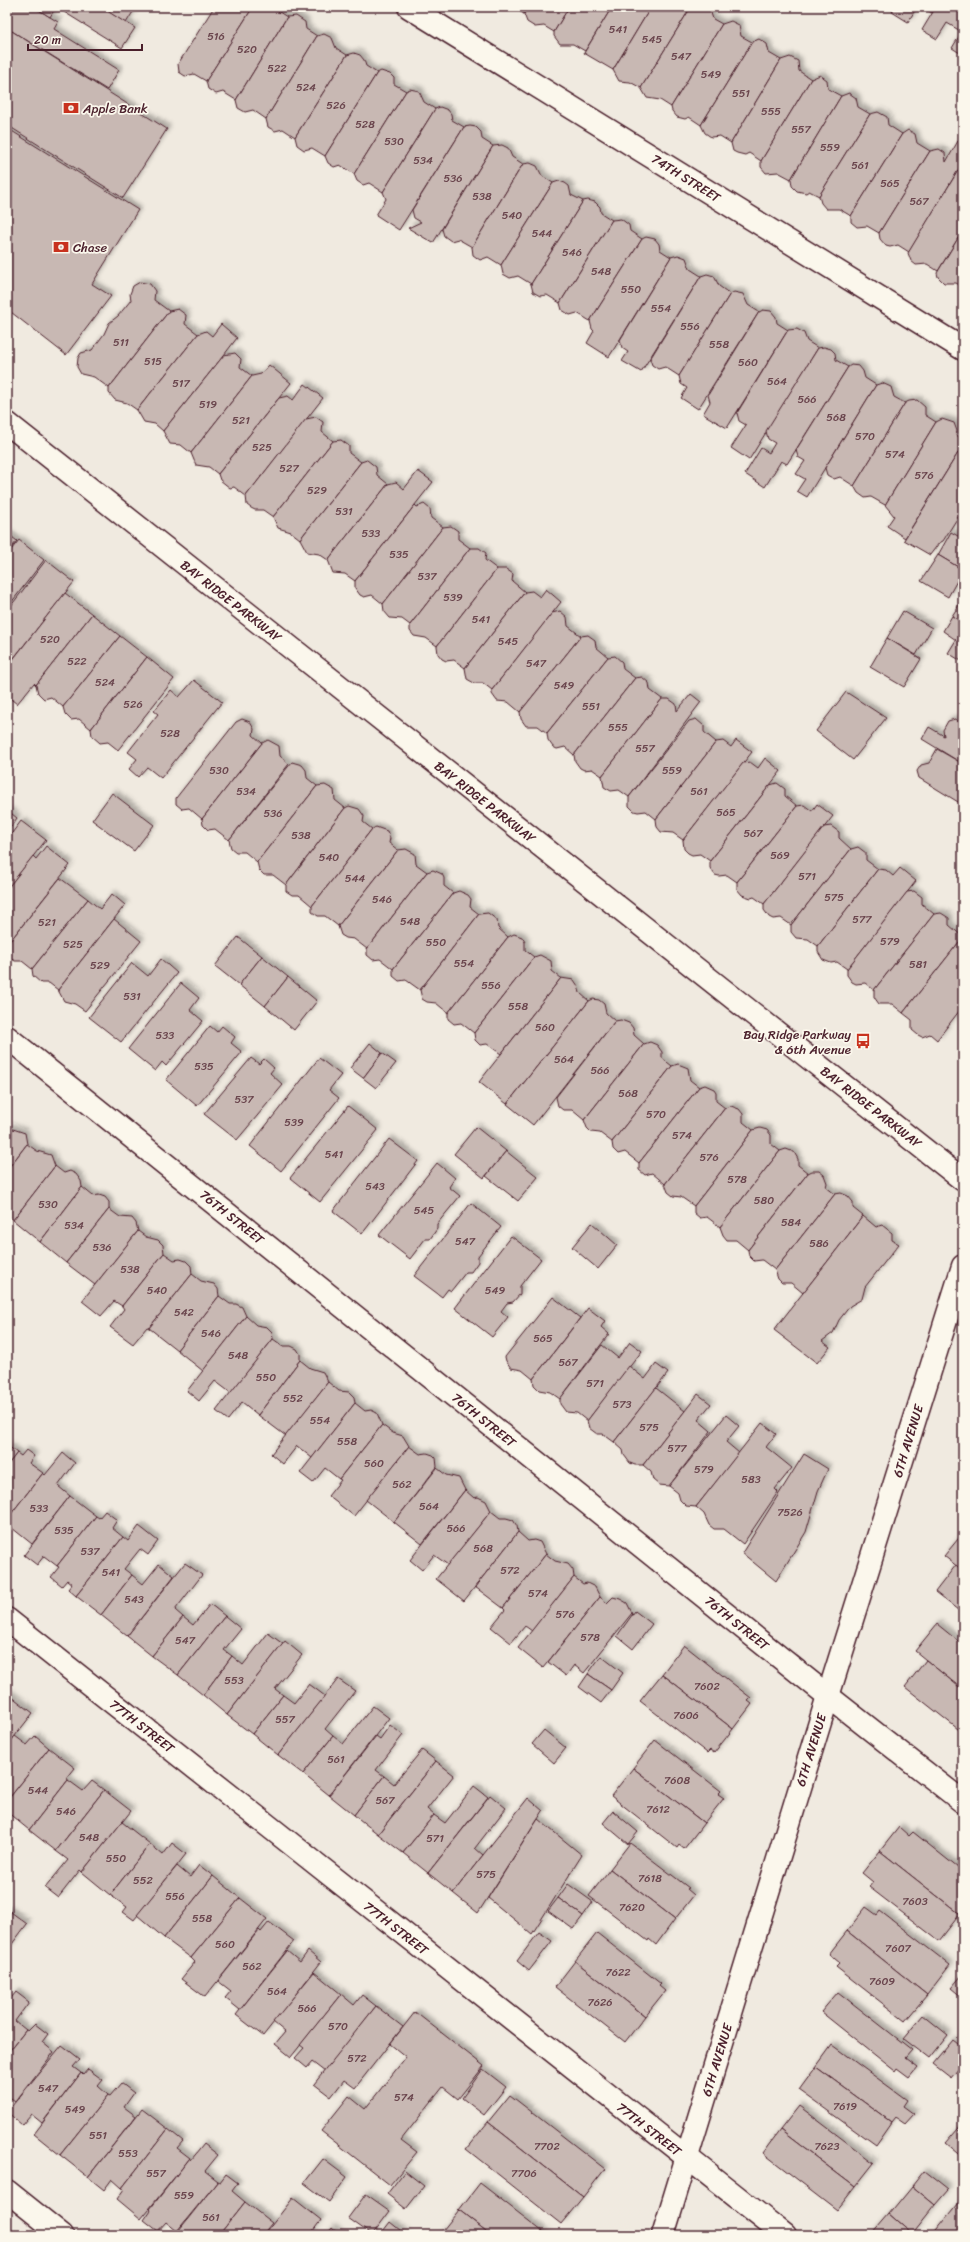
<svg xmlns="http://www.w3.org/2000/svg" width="970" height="2242" viewBox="0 0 970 2242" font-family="Sriracha,sans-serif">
  <defs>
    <filter id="shadow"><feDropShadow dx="3.5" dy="-3.5" stdDeviation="2" flood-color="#0004"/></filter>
  </defs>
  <rect width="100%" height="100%" fill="#f0eae0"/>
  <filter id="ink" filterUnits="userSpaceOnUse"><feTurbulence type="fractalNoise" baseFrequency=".025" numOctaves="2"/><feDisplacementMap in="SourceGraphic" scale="8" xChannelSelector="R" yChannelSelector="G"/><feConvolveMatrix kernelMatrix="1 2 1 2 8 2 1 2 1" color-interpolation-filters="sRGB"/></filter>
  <g filter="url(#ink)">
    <g fill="#c8b8b3" stroke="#4a1f2b" filter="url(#shadow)">
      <polygon points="9,7 34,7 58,22 54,29 119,70 107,90 7,28"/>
      <polygon points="34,7 101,7 135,28 122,48 56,7 50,17"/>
      <polygon points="101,7 136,7 126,23"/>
      <polygon points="214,7 253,7 206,81 194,74 185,76 179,72 178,64"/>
      <polygon points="253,7 276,7 276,10 287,17 236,100 223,92 216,94 208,89 206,81"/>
      <polygon points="500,7 528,7 524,14 514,8 507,9"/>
      <polygon points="528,7 569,7 554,32 544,26 535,27 527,22 524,14"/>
      <polygon points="569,7 612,7 585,51 573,44 560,44 554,36 554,32"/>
      <polygon points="612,7 651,7 613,70 584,53"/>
      <polygon points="651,7 691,7 641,88 630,82 619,81 613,70"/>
      <polygon points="691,7 709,7 713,19 722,24 671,107 660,100 647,98 641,88"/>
      <polygon points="895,7 917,7 908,22 892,12"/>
      <polygon points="921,7 936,7 932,13"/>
      <polygon points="936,7 963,7 962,32 947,23 937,39 922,30"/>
      <polygon points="296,16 305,22 306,29 317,36 266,119 253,110 245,112 238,108 236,100 287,17"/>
      <polygon points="731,21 739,25 741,36 752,42 701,125 689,117 685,119 677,117 672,111 671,107 722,24"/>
      <polygon points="7,28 167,129 123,198 7,125"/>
      <polygon points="963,30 963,55 952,48"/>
      <polygon points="324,34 332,38 336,48 347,55 295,137 283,129 275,131 268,127 266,119 317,36"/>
      <polygon points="759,39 767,44 769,53 781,60 731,143 720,136 711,137 705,133 701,125 752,42"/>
      <polygon points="354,53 360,55 364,60 366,66 377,73 325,156 312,148 304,150 297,145 295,137 347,55"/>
      <polygon points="790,57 798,61 799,71 811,79 761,161 749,153 745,155 737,153 733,151 731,143 781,60"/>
      <polygon points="381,71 390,74 394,78 394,84 406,91 354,174 340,165 334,167 328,163 325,156 377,73"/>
      <polygon points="820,75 827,80 828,89 841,96 791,179 778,172 766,173 761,167 761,161 811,79"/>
      <polygon points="410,89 419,91 424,102 435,109 383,192 369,183 363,185 357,181 354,174 406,91"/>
      <polygon points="849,93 856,98 858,107 870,114 819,196 809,191 806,193 797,191 792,186 791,179 841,96"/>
      <polygon points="440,107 448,110 451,114 452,120 464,127 399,230 376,215 386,199 383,192 435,109"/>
      <polygon points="878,112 887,117 888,125 902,134 851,216 839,209 826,209 821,203 819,196 870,114"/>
      <polygon points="470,126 476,127 481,132 482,139 493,146 433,243 408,228 421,222 414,218 412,210 464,127"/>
      <polygon points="7,128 138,210 92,284 111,296 66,355 7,309"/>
      <polygon points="908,130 915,134 917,143 930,151 879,233 867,226 857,227 851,222 851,216 902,134"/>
      <polygon points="958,141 963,144 963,162 909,252 898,245 890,247 886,246 880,239 879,233 930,151 939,149 945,153 946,162"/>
      <polygon points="502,145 508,148 512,157 523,164 472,247 458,239 451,241 444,236 442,229 493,146"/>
      <polygon points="530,163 537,166 542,176 553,183 501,265 488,257 480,260 473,255 472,247 523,164"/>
      <polygon points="963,168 963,230 938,271 927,264 916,265 911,261 908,253 959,169"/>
      <polygon points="559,181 565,183 569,186 571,195 583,201 531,284 518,276 510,278 503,274 501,265 553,183"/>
      <polygon points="588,200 595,202 600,207 601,213 612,220 560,303 547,295 540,296 533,292 531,284 583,201"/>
      <polygon points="621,219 629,225 630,231 642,239 590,321 577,313 570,315 562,310 560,303 612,220"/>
      <polygon points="963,230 963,287 956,283 944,283 938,277 937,273"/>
      <polygon points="646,237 655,239 659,244 660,250 671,257 609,357 587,343 594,331 592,329 590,321 642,239"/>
      <polygon points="678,255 686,258 690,269 701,276 641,372 622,361 628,352 622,348 620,340 671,257"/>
      <polygon points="707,274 714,276 719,286 730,294 679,376 665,367 658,369 652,365 650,359 701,276"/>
      <polygon points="140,282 150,284 155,291 154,300 169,311 109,388 94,377 81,374 77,367 78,358 81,353 92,350 104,334 109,323 118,316 131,300 130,294 133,286"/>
      <polygon points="734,292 743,294 748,305 759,312 698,409 681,398 687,388 681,384 679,376 730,294"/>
      <polygon points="178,309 186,315 185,324 198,334 137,410 127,403 115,400 109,393 109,388 169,311"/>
      <polygon points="763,310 771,311 776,317 777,323 788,330 727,428 703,414 710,402 708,395 759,312"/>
      <polygon points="221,324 237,338 224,355 163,431 155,424 144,422 137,410 198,334 206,331 212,336"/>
      <polygon points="797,329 804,333 807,341 818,348 749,460 731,448 746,425 739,421 737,413 788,330"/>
      <polygon points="824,347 831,349 835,353 836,360 848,367 787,464 781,461 765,487 745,474 761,448 769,453 775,443 768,439 766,431 818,348"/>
      <polygon points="235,353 241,359 240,367 252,376 191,453 181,445 170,444 163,431 224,355"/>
      <polygon points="269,365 291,383 218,474 209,467 196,465 191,453 252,376 261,374"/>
      <polygon points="851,365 859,366 863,371 865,378 876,385 807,497 797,491 805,479 796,474 805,461 798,457 796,450 848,367"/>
      <polygon points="882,383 891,387 894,397 905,403 854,486 840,477 834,479 827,475 825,468 876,385"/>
      <polygon points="305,384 323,398 246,496 234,487 230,488 220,480 218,474 279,398 288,396 293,400"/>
      <polygon points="917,400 925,407 925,415 936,422 885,505 871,497 865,498 858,493 854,486 905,403 909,401"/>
      <polygon points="316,417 323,422 322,432 333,441 273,517 263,510 255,510 251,508 247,505 246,496 306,419"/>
      <polygon points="942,419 954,423 957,431 956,435 963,439 963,445 905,538 887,526 894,516 885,505 936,422"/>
      <polygon points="341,440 349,446 349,453 361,462 300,539 291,532 278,528 273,517 333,441"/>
      <polygon points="963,445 963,509 943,541 939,543 930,555 904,540"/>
      <polygon points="367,460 376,467 377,475 388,484 328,560 319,554 307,552 300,539 361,462"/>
      <polygon points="418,471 433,482 355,581 345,574 333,573 328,560 388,484 396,482 404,489"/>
      <polygon points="424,504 430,509 431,518 443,527 383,604 372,595 364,597 360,595 355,588 355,581 415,505 417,507"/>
      <polygon points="451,526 458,531 458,539 470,548 410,625 402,619 390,618 384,611 383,604 443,527"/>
      <polygon points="951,532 963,539 963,570 938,555"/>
      <polygon points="7,533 17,541 7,553"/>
      <polygon points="19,540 44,560 7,608 7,555"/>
      <polygon points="470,548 479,548 486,553 485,560 497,569 437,646 426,638 414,636 410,631 410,625"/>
      <polygon points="938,555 963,570 948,597 921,581"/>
      <polygon points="46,560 74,582 9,664 7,663 7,611"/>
      <polygon points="497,569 506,569 513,574 512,581 525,592 465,668 454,660 446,661 442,659 438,654 437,646"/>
      <polygon points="546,589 561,602 492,690 483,683 474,683 467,679 465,668 525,592 532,591 540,597"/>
      <polygon points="65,593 92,614 36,685 34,683 17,704 7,696 7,667"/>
      <polygon points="961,602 963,603 963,623 952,616"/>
      <polygon points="560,611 567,617 568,626 581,636 520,712 508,702 497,701 492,694 492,690 552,613"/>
      <polygon points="903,611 932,628 916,655 887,638"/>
      <polygon points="92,614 120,636 63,707 51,697 44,699 38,693 36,685"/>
      <polygon points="952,616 963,623 963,662 948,653 956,640 943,631"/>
      <polygon points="588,635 595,640 596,647 608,657 547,733 538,726 526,726 521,719 520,712 581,636"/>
      <polygon points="120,636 147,657 91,729 79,719 71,720 65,714 63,707"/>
      <polygon points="887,638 921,659 904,687 870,667"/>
      <polygon points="615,656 622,662 623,669 635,678 574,755 565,747 557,749 553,747 548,740 547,733 608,657"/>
      <polygon points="147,657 174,679 118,750 108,742 100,743 92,736 91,729"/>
      <polygon points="642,677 649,683 650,690 662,699 602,776 592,769 584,770 580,768 575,761 574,755 635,678"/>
      <polygon points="194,680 222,702 161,778 147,767 138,777 129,769 137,759 128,752 158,714 154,711 171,690 179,697"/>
      <polygon points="846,692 886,718 853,760 816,731"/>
      <polygon points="691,694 701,702 629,797 619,790 611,791 604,787 602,776 662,699 669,699 676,704 677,711"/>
      <polygon points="242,719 250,722 254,729 253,735 262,743 202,819 189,808 182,809 176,804 176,798 236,722"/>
      <polygon points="696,719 704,726 704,732 716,742 656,819 646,811 638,812 634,811 629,806 629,797 689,721"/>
      <polygon points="955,719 963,725 963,764 922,739 929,727 944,736 943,730 948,721"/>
      <polygon points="268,740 279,746 280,756 289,764 229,840 215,829 208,830 203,825 202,819 262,743"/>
      <polygon points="736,740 752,752 683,840 673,833 661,832 657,827 656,819 716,742 723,741 731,747"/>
      <polygon points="937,749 963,764 963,805 919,778 917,771 921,765 929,763"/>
      <polygon points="765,758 781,771 710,861 700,854 692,855 688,853 684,849 683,840 743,763 750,762 758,768"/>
      <polygon points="292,762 302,765 306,770 307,778 317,786 257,862 245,852 236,852 231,848 229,840"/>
      <polygon points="777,783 785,789 785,796 797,806 737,882 727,875 719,876 715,875 710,868 710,861 770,785"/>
      <polygon points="325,785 334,790 335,800 345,808 286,885 273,875 264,875 259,870 257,862 317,786"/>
      <polygon points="112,793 154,825 134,851 92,820"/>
      <polygon points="817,804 833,816 764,904 754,897 751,898 742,895 737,889 737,882 797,806 804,805 812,811"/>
      <polygon points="349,806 359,809 364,816 363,822 372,829 312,906 299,895 292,895 286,891 286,885 345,808"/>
      <polygon points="7,810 17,818 7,832"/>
      <polygon points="21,821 46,840 7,889 7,836 9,837"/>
      <polygon points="831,826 839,832 839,838 851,849 791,925 781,918 773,919 769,917 764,910 764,904 824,827"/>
      <polygon points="376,827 387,831 390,838 389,843 398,850 338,926 325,916 318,916 312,912 312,906 372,829"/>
      <polygon points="46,846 70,865 7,945 7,889 33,856 36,859"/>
      <polygon points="858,847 866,853 866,860 878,869 818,946 808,939 796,938 791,932 791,925 851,849"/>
      <polygon points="406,849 415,854 416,864 427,872 367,949 354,939 346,938 341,935 338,926 398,850"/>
      <polygon points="900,868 916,881 847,969 837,962 831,963 823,960 818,952 818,946 878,869 886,870 893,876"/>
      <polygon points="433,870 442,874 444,878 444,886 453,893 393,969 380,959 373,960 367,955 367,949 427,872"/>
      <polygon points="60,878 88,899 32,969 22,961 15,961 7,956 7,945"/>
      <polygon points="459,891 468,895 471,899 470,907 479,914 420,990 406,980 399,981 393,976 393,969 453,893"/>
      <polygon points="914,891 922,897 922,904 934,914 874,990 865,983 856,984 852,982 847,975 847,969 907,892"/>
      <polygon points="112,894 125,905 58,990 49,983 41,983 33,976 32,969 88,899 100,909"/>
      <polygon points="488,913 497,920 498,928 508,937 448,1013 436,1003 427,1002 422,999 420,990 479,914"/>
      <polygon points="941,913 949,918 949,925 963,937 903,1013 892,1004 879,1004 874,997 874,990 934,914"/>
      <polygon points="114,919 141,941 85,1011 75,1004 64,1001 58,990"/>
      <polygon points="514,934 522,937 525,942 525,950 534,957 474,1033 461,1023 454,1024 448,1019 448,1013 508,937"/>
      <polygon points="238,937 262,956 239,985 215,966"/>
      <polygon points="963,937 963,1006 937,1040 930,1034 922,1037 918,1035 912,1030 912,1020 903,1013"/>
      <polygon points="540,955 551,961 552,971 561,978 501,1054 487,1044 480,1045 475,1040 474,1033 534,957"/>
      <polygon points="262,956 288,977 265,1006 239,985"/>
      <polygon points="161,959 177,973 121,1042 89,1017 132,963 148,976"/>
      <polygon points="288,977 317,1001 294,1030 265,1006"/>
      <polygon points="561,978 574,980 578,986 580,993 589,1001 507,1104 479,1082"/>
      <polygon points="181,983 199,998 190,1010 203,1021 166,1066 162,1062 155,1071 128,1049"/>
      <polygon points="593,999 599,1000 604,1004 606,1013 615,1021 533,1125 507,1104 589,1001"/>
      <polygon points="621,1020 629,1023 633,1028 634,1035 644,1044 584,1120 572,1110 563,1110 558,1106 556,1097 615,1021"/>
      <polygon points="210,1026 217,1032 222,1026 235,1037 231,1043 242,1052 197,1106 166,1080"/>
      <polygon points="650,1042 657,1045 662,1052 662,1058 672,1066 612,1142 600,1133 591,1132 587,1128 584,1120 644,1044"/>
      <polygon points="370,1043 382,1053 363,1078 350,1068"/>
      <polygon points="382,1053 396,1063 376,1088 363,1078"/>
      <polygon points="251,1058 259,1064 264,1059 274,1068 270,1073 283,1085 237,1140 204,1114"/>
      <polygon points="319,1058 341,1075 329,1090 339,1098 281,1171 250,1146"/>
      <polygon points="678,1064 688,1068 690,1080 699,1087 639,1163 625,1152 618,1154 613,1149 612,1142 672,1066"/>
      <polygon points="705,1085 714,1089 716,1092 716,1101 725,1108 665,1184 652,1173 645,1175 639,1170 639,1163 699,1087"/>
      <polygon points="348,1106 378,1130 320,1202 290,1178"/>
      <polygon points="731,1106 739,1109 743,1114 743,1122 753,1130 694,1206 681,1197 673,1196 668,1192 665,1184 725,1108"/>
      <polygon points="7,1127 25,1133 27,1144 7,1170"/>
      <polygon points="476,1127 506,1151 484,1178 454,1154"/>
      <polygon points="760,1128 767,1130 771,1135 771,1144 780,1151 720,1227 707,1217 700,1218 694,1213 694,1206 753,1130"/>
      <polygon points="389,1139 418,1161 362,1234 333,1211"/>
      <polygon points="27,1144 37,1151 51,1155 55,1166 13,1220 7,1216 7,1170"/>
      <polygon points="786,1149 794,1152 798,1159 798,1165 808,1173 748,1250 736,1240 727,1240 723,1235 720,1227 780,1151"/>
      <polygon points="506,1151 538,1177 518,1201 486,1176"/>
      <polygon points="437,1163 455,1178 449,1187 460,1196 437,1224 437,1229 430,1239 425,1239 410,1259 379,1235"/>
      <polygon points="55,1166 64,1173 70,1171 76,1174 81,1181 82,1187 40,1242 13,1220"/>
      <polygon points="812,1171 819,1171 824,1175 827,1183 826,1187 835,1194 775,1270 762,1260 754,1261 749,1256 748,1250 808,1173"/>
      <polygon points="82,1187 93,1196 99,1195 105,1197 109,1202 109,1209 66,1263 40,1242"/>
      <polygon points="841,1193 848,1196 853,1202 853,1208 863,1216 803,1293 791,1283 782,1283 778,1279 775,1270 835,1194"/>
      <polygon points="471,1203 501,1227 478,1256 478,1262 471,1272 466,1272 451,1291 448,1289 442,1297 414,1276"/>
      <polygon points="109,1209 120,1217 132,1218 136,1223 138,1231 95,1285 66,1263"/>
      <polygon points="863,1216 876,1227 882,1225 892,1233 892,1240 899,1244 865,1287 862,1299 850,1306 839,1320 833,1333 822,1341 830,1347 817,1363 774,1330"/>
      <polygon points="592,1223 617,1245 598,1269 572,1247"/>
      <polygon points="138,1231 146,1237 158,1240 163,1245 164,1253 122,1306 114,1301 101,1316 82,1301"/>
      <polygon points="511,1236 541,1259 520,1286 520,1294 513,1302 507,1303 501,1311 508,1317 492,1337 455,1308"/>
      <polygon points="164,1253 174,1260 180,1259 186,1261 191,1266 192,1274 149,1328 147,1327 133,1344 110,1327 124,1309 122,1306"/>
      <polygon points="192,1274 201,1281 214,1284 218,1289 219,1296 177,1350 149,1328"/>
      <polygon points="219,1296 230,1304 236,1304 242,1307 246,1316 203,1371 177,1350"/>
      <polygon points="553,1297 580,1318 533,1379 522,1370 511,1368 506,1361 505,1357"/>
      <polygon points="588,1308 605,1321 601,1327 609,1334 560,1399 550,1392 539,1390 534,1385 533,1379"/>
      <polygon points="246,1316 256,1325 267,1327 272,1332 273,1339 231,1393 215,1381 199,1401 187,1391"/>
      <polygon points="273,1339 283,1346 291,1346 297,1349 300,1354 300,1360 258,1415 242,1402 228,1420 216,1411"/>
      <polygon points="630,1342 642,1351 587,1421 577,1413 566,1412 560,1404 560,1399 602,1345 618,1358"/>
      <polygon points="300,1360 310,1368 323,1372 328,1382 286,1436 258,1415"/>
      <polygon points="656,1364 668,1373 614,1442 603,1434 597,1434 589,1428 587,1421 629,1366 645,1379"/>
      <polygon points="328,1382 339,1391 349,1392 354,1397 355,1403 312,1458 297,1446 283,1464 271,1454"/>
      <polygon points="656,1388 685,1411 643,1465 635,1465 630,1463 624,1455 623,1450 614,1442"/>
      <polygon points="698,1394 711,1404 698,1420 711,1431 669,1486 659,1485 653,1480 651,1472 643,1465"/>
      <polygon points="355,1403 365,1411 371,1410 377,1413 382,1425 339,1479 325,1468 313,1483 300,1473"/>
      <polygon points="726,1415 739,1426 726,1442 739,1453 696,1507 686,1506 680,1500 678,1493 669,1486"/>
      <polygon points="762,1423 776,1434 766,1447 792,1468 775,1489 778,1492 743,1544 724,1529 714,1529 709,1525 704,1514 696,1507"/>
      <polygon points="382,1425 393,1433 403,1436 409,1446 354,1516 328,1496 341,1480 339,1479"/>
      <polygon points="7,1445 17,1453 7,1466"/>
      <polygon points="409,1446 420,1454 427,1453 433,1455 436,1458 437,1467 394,1522 366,1500"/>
      <polygon points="26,1450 34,1456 29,1463 43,1473 7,1519 7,1466 17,1453 21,1456"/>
      <polygon points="63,1453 75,1463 58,1486 70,1496 32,1544 7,1524 7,1519 43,1473 45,1475"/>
      <polygon points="804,1454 828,1469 818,1491 806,1532 776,1581 742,1553"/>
      <polygon points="437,1468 446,1475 459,1478 465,1490 422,1544 394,1522"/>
      <polygon points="465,1490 474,1498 478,1497 486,1501 491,1511 448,1565 434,1555 422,1570 410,1560"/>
      <polygon points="70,1496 96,1516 57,1566 44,1556 37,1565 24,1555"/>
      <polygon points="105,1511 117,1520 112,1528 123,1537 76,1596 68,1589 72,1584 67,1580 62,1586 51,1577 59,1567 57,1566 96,1516 99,1518"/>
      <polygon points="491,1511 500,1518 506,1518 513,1520 517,1526 518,1532 464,1601 436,1579"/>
      <polygon points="139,1526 158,1541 148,1555 140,1549 124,1569 132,1575 101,1615 76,1596 123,1537 128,1541"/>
      <polygon points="518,1532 528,1541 534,1540 540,1542 546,1554 503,1608 475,1587"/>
      <polygon points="963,1533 963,1571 944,1556"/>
      <polygon points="546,1554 555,1561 568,1564 573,1570 574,1577 532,1631 525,1626 511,1643 491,1627 505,1610 503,1608"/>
      <polygon points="185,1563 202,1575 175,1610 183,1617 152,1656 127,1636"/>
      <polygon points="159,1564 174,1576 127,1636 101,1615 132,1575 143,1584"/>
      <polygon points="956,1565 963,1571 963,1614 935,1592"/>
      <polygon points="574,1577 583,1584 587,1583 595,1587 600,1597 543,1668 518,1648"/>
      <polygon points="600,1597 607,1603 613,1597 620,1599 627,1603 632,1613 584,1673 574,1665 566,1676 548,1662"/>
      <polygon points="210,1604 225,1616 178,1675 152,1656 183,1617 193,1625"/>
      <polygon points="635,1611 652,1624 633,1649 617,1636"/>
      <polygon points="225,1616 241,1629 224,1650 232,1656 203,1695 178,1675"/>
      <polygon points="937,1624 963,1645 963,1690 915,1651"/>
      <polygon points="268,1633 283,1644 227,1715 203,1695 232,1656 243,1665"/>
      <polygon points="285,1641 302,1655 275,1689 283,1695 252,1734 227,1715"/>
      <polygon points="684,1645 751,1698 748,1701 752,1704 733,1729 662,1674"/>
      <polygon points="601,1656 623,1673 611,1690 588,1674"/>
      <polygon points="926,1660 963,1690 963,1733 905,1687"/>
      <polygon points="588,1674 611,1690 601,1703 579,1687"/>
      <polygon points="662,1674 733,1729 714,1753 710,1750 707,1753 640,1701"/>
      <polygon points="338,1679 355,1691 325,1729 333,1736 303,1774 278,1755"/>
      <polygon points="309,1684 325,1696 278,1755 252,1734 283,1695 294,1703"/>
      <polygon points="7,1693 33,1713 7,1746"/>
      <polygon points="373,1706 389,1718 329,1795 303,1774 333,1736 343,1744"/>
      <polygon points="390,1725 403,1735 376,1770 384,1776 354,1815 329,1795 376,1736 380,1739"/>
      <polygon points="544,1730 566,1748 554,1763 532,1744"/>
      <polygon points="15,1736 27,1745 35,1736 49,1748 7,1801 7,1746"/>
      <polygon points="655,1740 721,1791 718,1794 724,1798 704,1823 633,1768"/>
      <polygon points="49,1748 75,1768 67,1778 68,1780 29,1830 7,1812 7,1801"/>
      <polygon points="422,1750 436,1761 378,1834 354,1815 384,1776 394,1784"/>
      <polygon points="436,1761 454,1775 427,1809 434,1815 403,1853 378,1834"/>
      <polygon points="633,1768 704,1823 684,1849 679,1845 677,1848 611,1796"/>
      <polygon points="68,1780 83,1791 92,1781 104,1790 56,1851 29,1830"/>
      <polygon points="474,1786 488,1797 428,1873 403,1853 434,1815 445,1823"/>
      <polygon points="104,1790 131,1811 82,1872 80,1870 58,1898 45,1888 68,1860 56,1851"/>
      <polygon points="490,1795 506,1808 475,1848 483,1855 453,1893 428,1873"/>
      <polygon points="528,1798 543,1811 478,1913 453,1893"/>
      <polygon points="613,1811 638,1832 628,1844 603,1823"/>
      <polygon points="538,1819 582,1855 532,1934 488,1898"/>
      <polygon points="122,1822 150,1844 110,1895 82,1872"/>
      <polygon points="899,1827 909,1836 913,1832 963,1872 963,1911 960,1914 880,1851"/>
      <polygon points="172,1843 186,1854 134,1920 123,1912 127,1907 110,1895 150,1844 163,1855"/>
      <polygon points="630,1843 689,1888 687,1889 694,1895 675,1919 610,1869"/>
      <polygon points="880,1851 960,1914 939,1941 869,1887 873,1882 862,1873"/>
      <polygon points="199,1865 213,1876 164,1938 137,1915 177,1866 190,1877"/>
      <polygon points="610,1869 675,1919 656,1945 649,1939 648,1941 589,1896"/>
      <polygon points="213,1876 240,1898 191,1958 164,1938"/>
      <polygon points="568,1884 593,1902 583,1916 558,1898"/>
      <polygon points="240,1898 267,1919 205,1997 181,1979 195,1962 191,1958"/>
      <polygon points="558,1898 583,1916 573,1929 548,1911"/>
      <polygon points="866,1907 877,1915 880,1911 950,1965 927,1995 847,1931"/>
      <polygon points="7,1909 27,1924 9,1948 7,1946"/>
      <polygon points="269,1922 294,1941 240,2010 225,1998 231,1991 218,1981 259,1930 261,1932"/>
      <polygon points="847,1931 927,1995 905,2021 836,1967 840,1963 829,1954"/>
      <polygon points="539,1932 552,1941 529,1971 517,1961"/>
      <polygon points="597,1933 661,1984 659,1986 665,1991 645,2016 575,1961"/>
      <polygon points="287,1951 300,1962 308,1951 321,1962 263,2036 236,2015"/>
      <polygon points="575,1961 645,2016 625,2042 555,1987"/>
      <polygon points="314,1972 341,1994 291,2057 275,2044 285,2032 273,2022"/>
      <polygon points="963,1974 963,1998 951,1988"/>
      <polygon points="16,1992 29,2002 15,2021 26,2030 7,2054 7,2003"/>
      <polygon points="838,1992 912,2050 905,2058 917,2067 909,2077 897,2068 895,2071 821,2012"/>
      <polygon points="341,1994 354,2005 362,1995 376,2006 325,2072 312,2062 307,2068 295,2058 304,2048 300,2045"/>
      <polygon points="376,2006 403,2027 355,2088 344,2080 331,2097 314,2084"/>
      <polygon points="415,2012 484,2066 458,2099 443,2087 401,2140 417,2152 390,2185 321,2131 349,2096 365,2109 406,2057 390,2044"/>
      <polygon points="923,2015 948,2035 929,2059 903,2039"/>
      <polygon points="35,2024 48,2034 42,2042 54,2052 15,2102 7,2096 7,2054 26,2030 28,2031"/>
      <polygon points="953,2040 963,2048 963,2063 951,2078 933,2064"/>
      <polygon points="62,2045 80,2059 73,2067 81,2073 42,2123 31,2114 22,2125 7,2112"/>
      <polygon points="832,2045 907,2100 903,2106 914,2114 905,2124 895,2117 891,2122 816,2067"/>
      <polygon points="816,2067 891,2122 875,2145 799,2090"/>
      <polygon points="88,2069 103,2080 98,2086 108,2095 60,2155 34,2134 81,2073 83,2075"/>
      <polygon points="483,2069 506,2087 484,2115 462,2098"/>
      <polygon points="121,2083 134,2093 124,2107 136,2116 88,2177 60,2155 108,2095 110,2096"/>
      <polygon points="510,2095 605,2169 583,2197 488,2122"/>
      <polygon points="799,2106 874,2163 855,2187 780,2130"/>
      <polygon points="142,2109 168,2129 122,2188 112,2179 104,2190 88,2177"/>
      <polygon points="963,2121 963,2133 958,2128"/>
      <polygon points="488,2122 583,2197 561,2224 466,2149"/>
      <polygon points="958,2128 963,2133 963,2158 945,2143"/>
      <polygon points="168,2129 183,2141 177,2148 190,2158 141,2219 117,2199 124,2189 122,2188"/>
      <polygon points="780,2130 855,2187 837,2210 763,2153"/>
      <polygon points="204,2144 218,2155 205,2171 218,2181 177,2231 166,2222 158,2231 144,2220 151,2210 150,2209 190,2158 191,2160"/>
      <polygon points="323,2159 347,2177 329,2202 304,2183"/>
      <polygon points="405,2171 424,2186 406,2209 387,2194"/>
      <polygon points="924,2171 948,2190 935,2205 912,2186"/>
      <polygon points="226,2174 238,2183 232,2191 245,2202 219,2235 175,2235 218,2181 220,2182"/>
      <polygon points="480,2183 547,2235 491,2235 459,2210"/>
      <polygon points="912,2186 935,2205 912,2234 889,2214"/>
      <polygon points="366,2194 390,2211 372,2235 348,2218"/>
      <polygon points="963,2197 963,2235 932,2235"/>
      <polygon points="293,2198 321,2220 310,2235 264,2235"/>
      <polygon points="245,2202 272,2223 262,2235 219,2235"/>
      <polygon points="459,2210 491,2235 439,2235"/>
      <polygon points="889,2214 912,2234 911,2235 871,2235"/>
      <polygon points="390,2222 406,2235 380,2235"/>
      <polygon points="332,2228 340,2235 326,2235"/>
    </g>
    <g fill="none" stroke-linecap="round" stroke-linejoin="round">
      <defs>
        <g id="minor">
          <polyline points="409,7 963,349"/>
          <polyline points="7,423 963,1180"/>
          <polyline points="7,1037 828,1696 963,1802"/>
          <polyline points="7,1619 785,2235"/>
          <polyline points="7,2191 62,2235"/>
        </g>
        <polyline id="tertiary" points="663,2235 828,1696 963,1266"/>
      </defs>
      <use href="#minor" stroke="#4a1f2b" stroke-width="25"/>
      <use href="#tertiary" stroke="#4a1f2b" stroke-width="25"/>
      <use href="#minor" stroke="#fbf7ec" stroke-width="22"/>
      <use href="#tertiary" stroke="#fbf7ec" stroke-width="22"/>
    </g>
  </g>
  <defs>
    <symbol id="bank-bare" viewBox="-9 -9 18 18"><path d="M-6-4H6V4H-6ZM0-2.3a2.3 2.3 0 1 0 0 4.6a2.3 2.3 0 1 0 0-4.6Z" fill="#c8321e" stroke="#fbf7ec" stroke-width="2.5" paint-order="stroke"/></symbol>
    <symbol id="bus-bare" viewBox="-9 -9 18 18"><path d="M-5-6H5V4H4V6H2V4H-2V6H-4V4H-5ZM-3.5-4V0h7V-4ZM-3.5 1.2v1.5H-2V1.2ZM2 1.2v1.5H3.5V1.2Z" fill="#c8321e" stroke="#fbf7ec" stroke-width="2.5" paint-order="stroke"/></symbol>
  </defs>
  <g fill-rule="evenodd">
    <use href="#bank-bare" x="60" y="97" width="22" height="22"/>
    <use href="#bank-bare" x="50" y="236" width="22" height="22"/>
    <use href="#bus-bare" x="852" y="1030" width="22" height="22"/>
  </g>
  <g text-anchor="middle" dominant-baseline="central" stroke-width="3.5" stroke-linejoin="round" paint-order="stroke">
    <g font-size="11" fill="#6a454d">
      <text x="618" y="29">541</text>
      <text x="216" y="36">516</text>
      <text x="652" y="39">545</text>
      <text x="247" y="49">520</text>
      <text x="681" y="56">547</text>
      <text x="277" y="68">522</text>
      <text x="711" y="74">549</text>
      <text x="306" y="87">524</text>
      <text x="741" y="93">551</text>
      <text x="336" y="105">526</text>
      <text x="771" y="111">555</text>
      <text x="365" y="124">528</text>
      <text x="801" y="129">557</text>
      <text x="394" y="141">530</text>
      <text x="830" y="147">559</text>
      <text x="423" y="160">534</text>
      <text x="860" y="165">561</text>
      <text x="453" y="178">536</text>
      <text x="890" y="183">565</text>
      <text x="482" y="196">538</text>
      <text x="919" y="201">567</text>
      <text x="512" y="215">540</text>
      <text x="542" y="233">544</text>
      <text x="572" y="252">546</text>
      <text x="601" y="271">548</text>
      <text x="631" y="289">550</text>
      <text x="661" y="308">554</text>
      <text x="690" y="326">556</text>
      <text x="121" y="342">511</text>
      <text x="719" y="344">558</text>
      <text x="153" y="361">515</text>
      <text x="748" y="362">560</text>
      <text x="777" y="381">564</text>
      <text x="181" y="383">517</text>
      <text x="807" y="399">566</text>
      <text x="208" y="404">519</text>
      <text x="836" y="417">568</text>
      <text x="241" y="420">521</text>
      <text x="865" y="436">570</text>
      <text x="262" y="447">525</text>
      <text x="895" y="454">574</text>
      <text x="289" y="468">527</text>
      <text x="924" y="475">576</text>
      <text x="317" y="490">529</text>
      <text x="344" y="511">531</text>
      <text x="371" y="533">533</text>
      <text x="399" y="554">535</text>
      <text x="427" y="576">537</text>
      <text x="453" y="597">539</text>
      <text x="481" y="619">541</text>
      <text x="50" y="639">520</text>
      <text x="508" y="641">545</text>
      <text x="77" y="661">522</text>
      <text x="536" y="663">547</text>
      <text x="105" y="682">524</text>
      <text x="564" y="685">549</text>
      <text x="133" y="704">526</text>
      <text x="591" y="706">551</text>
      <text x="618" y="727">555</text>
      <text x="170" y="733">528</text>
      <text x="645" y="748">557</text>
      <text x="219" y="770">530</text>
      <text x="672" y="770">559</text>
      <text x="246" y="791">534</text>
      <text x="699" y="791">561</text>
      <text x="726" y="812">565</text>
      <text x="273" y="813">536</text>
      <text x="753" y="833">567</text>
      <text x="301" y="835">538</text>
      <text x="780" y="855">569</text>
      <text x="329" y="857">540</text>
      <text x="807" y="876">571</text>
      <text x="355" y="878">544</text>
      <text x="834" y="897">575</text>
      <text x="382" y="899">546</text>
      <text x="862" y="919">577</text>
      <text x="410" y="921">548</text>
      <text x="47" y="922">521</text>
      <text x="890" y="941">579</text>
      <text x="436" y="942">550</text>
      <text x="73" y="944">525</text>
      <text x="464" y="963">554</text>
      <text x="918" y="964">581</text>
      <text x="100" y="965">529</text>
      <text x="491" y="985">556</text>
      <text x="132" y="996">531</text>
      <text x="518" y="1006">558</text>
      <text x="545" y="1027">560</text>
      <text x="165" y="1035">533</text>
      <text x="564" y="1059">564</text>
      <text x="204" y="1066">535</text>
      <text x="600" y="1070">566</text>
      <text x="628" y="1093">568</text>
      <text x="244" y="1099">537</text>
      <text x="656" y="1114">570</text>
      <text x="294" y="1122">539</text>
      <text x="682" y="1135">574</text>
      <text x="334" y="1154">541</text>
      <text x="709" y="1157">576</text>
      <text x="737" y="1179">578</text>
      <text x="375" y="1186">543</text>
      <text x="764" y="1200">580</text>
      <text x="48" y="1204">530</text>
      <text x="424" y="1210">545</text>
      <text x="791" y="1222">584</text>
      <text x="74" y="1225">534</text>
      <text x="465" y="1241">547</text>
      <text x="819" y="1243">586</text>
      <text x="102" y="1247">536</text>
      <text x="130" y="1269">538</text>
      <text x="157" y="1290">540</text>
      <text x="495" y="1290">549</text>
      <text x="184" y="1312">542</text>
      <text x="211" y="1333">546</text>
      <text x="543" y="1338">565</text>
      <text x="238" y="1355">548</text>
      <text x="568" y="1362">567</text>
      <text x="266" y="1377">550</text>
      <text x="595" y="1383">571</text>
      <text x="293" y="1398">552</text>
      <text x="622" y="1404">573</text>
      <text x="320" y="1420">554</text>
      <text x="649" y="1427">575</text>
      <text x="347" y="1441">558</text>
      <text x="677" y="1448">577</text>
      <text x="374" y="1463">560</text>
      <text x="704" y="1469">579</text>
      <text x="751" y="1479">583</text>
      <text x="402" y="1484">562</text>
      <text x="429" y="1506">564</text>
      <text x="39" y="1508">533</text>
      <text x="790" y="1512">7526</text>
      <text x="456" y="1528">566</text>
      <text x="64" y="1530">535</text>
      <text x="483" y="1548">568</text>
      <text x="90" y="1551">537</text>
      <text x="510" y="1570">572</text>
      <text x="111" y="1572">541</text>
      <text x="538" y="1593">574</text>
      <text x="134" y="1599">543</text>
      <text x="565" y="1614">576</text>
      <text x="590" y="1637">578</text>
      <text x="185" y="1640">547</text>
      <text x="234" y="1680">553</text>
      <text x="707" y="1686">7602</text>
      <text x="686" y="1715">7606</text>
      <text x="285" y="1719">557</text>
      <text x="336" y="1759">561</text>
      <text x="677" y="1780">7608</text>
      <text x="38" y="1790">544</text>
      <text x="385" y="1800">567</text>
      <text x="658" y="1809">7612</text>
      <text x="66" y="1811">546</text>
      <text x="89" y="1837">548</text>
      <text x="435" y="1838">571</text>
      <text x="116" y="1858">550</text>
      <text x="486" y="1874">575</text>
      <text x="650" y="1878">7618</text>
      <text x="143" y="1880">552</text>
      <text x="175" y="1896">556</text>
      <text x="915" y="1901">7603</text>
      <text x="632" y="1907">7620</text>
      <text x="202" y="1918">558</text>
      <text x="225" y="1944">560</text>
      <text x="898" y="1948">7607</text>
      <text x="252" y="1966">562</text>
      <text x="618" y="1972">7622</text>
      <text x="882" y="1981">7609</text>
      <text x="277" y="1991">564</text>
      <text x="600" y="2002">7626</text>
      <text x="307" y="2008">566</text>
      <text x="338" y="2026">570</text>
      <text x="357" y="2058">572</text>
      <text x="48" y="2088">547</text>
      <text x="404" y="2097">574</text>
      <text x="845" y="2106">7619</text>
      <text x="75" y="2109">549</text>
      <text x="98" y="2135">551</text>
      <text x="547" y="2146">7702</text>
      <text x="827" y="2146">7623</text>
      <text x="128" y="2153">553</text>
      <text x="156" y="2173">557</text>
      <text x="524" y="2173">7706</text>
      <text x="184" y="2195">559</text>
      <text x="211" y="2217">561</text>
    </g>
    <g font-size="13" fill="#4a1f2b" stroke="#fbf7ec" text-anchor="start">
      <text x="83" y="108">Apple Bank</text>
      <text x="73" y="247">Chase</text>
      <text x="851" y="1034" text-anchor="end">Bay Ridge Parkway<tspan x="851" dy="15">&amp; 6th Avenue</tspan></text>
    </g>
    <g font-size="13" fill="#4a1f2b" stroke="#fbf7ec">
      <text transform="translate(686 178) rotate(32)">74TH STREET</text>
      <text transform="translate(231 601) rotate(38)">BAY RIDGE PARKWAY</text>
      <text transform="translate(485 802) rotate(38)">BAY RIDGE PARKWAY</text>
      <text transform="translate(871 1107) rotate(38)">BAY RIDGE PARKWAY</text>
      <text transform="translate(232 1217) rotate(39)">76TH STREET</text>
      <text transform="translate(484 1420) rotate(39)">76TH STREET</text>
      <text transform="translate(908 1441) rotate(-73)">6TH AVENUE</text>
      <text transform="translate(737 1623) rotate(39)">76TH STREET</text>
      <text transform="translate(142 1726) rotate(38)">77TH STREET</text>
      <text transform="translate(811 1750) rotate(-73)">6TH AVENUE</text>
      <text transform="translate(396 1928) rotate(38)">77TH STREET</text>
      <text transform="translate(717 2060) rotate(-73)">6TH AVENUE</text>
      <text transform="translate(649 2129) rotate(38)">77TH STREET</text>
    </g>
  </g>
  <rect width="970" height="2242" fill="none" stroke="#fbf7ec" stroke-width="24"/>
  <rect x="12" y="12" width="946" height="2218" fill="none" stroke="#4a1f2b" stroke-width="1.5" filter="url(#ink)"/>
  <path d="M28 44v6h114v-6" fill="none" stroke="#4a1f2b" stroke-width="2"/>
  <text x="34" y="44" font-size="12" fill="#4a1f2b" stroke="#fbf7ec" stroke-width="3" paint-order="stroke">20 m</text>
</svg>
